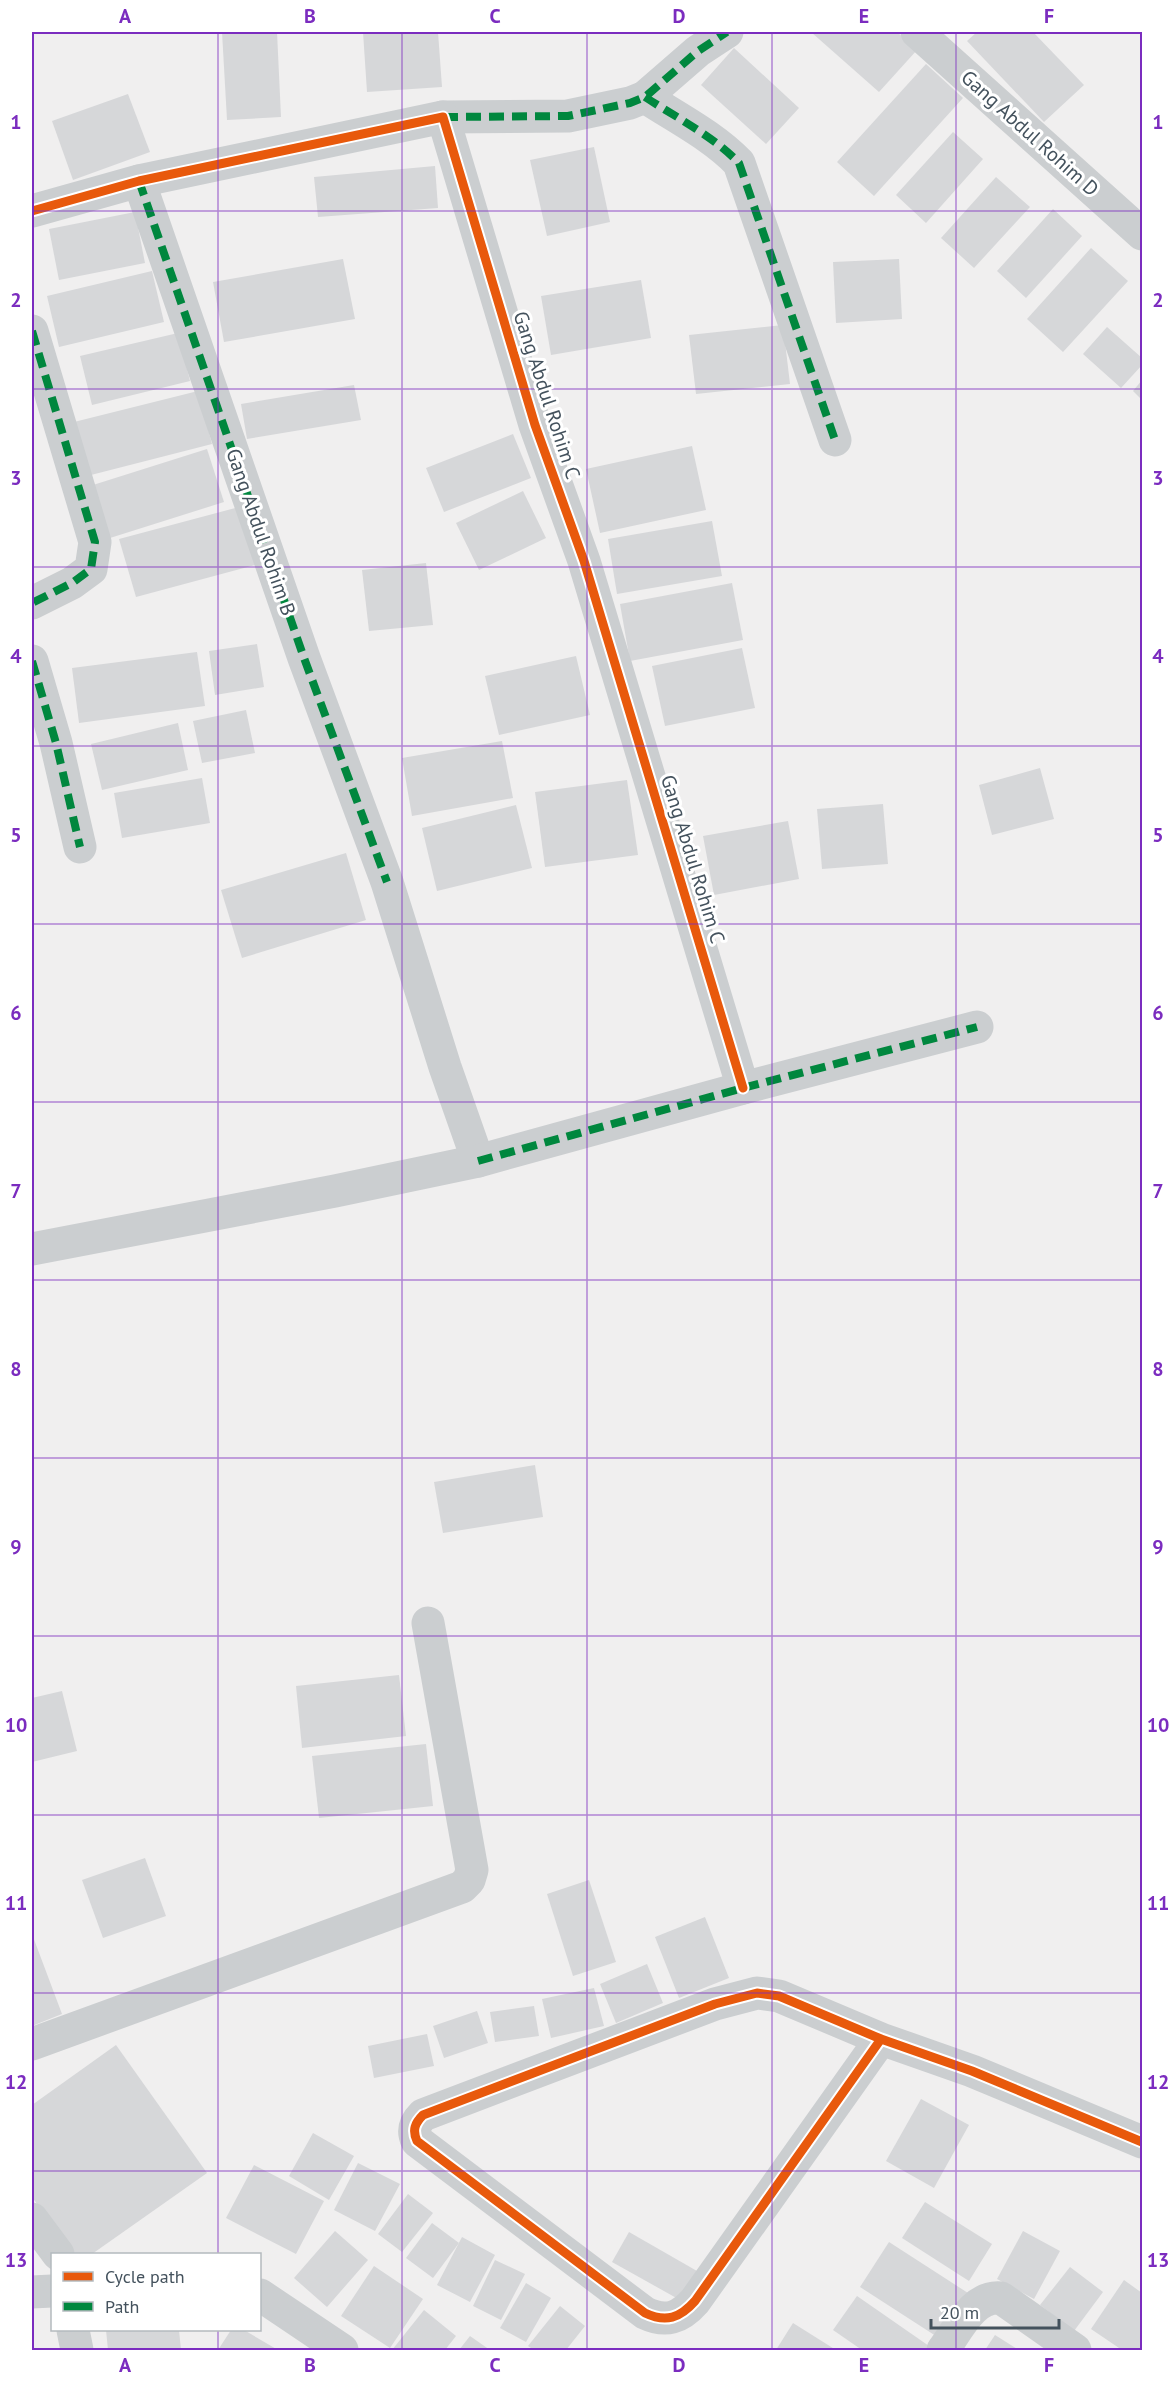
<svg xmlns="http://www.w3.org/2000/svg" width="1174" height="2382" viewBox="0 0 1174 2382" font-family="'PT Sans',sans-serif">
  <rect width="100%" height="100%" fill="#f0efef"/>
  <g fill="#d6d7d9">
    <polygon points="222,32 277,32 281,117 227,120"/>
    <polygon points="363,32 438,32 442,87 367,92"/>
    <polygon points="811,32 897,32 917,50 879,92"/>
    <polygon points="977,32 1033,32 1084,85 1044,122 967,41"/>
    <polygon points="734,48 799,108 766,144 701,85"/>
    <polygon points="926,64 963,98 874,196 837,162"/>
    <polygon points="128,94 150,152 73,180 52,121"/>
    <polygon points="953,132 983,159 926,223 896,195"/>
    <polygon points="594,147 610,222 547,236 530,160"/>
    <polygon points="435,166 438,208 318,217 314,177"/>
    <polygon points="996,177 1030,207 974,268 941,238"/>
    <polygon points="1053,209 1082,236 1026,298 997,271"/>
    <polygon points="135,212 145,263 59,280 49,229"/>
    <polygon points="1091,248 1128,281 1063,352 1027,319"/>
    <polygon points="343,259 355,319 224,342 213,282"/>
    <polygon points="899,259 902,319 836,323 833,262"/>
    <polygon points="152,271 164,322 59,347 47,296"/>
    <polygon points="641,280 651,338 551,355 541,296"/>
    <polygon points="783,325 790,384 696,394 689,335"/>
    <polygon points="1107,327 1142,358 1142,365 1121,388 1083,354"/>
    <polygon points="178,333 190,381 92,405 80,356"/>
    <polygon points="1142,380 1142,400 1133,391"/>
    <polygon points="354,385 361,420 247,439 241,404"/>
    <polygon points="198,391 212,444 87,476 74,422"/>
    <polygon points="513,434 531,478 444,512 426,468"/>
    <polygon points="692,446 706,510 600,533 586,469"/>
    <polygon points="207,449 224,502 110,538 93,485"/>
    <polygon points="523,491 546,538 479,570 456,523"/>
    <polygon points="239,507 255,565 136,597 119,539"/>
    <polygon points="712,521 722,576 617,594 608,539"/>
    <polygon points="426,563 433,625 369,631 362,570"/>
    <polygon points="732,583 743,640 630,661 620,604"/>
    <polygon points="257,644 264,687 215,695 209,651"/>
    <polygon points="742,648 755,708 665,726 652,666"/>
    <polygon points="197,652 205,706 79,723 72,668"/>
    <polygon points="576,656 590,715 499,735 485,676"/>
    <polygon points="246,710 255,753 202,763 193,721"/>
    <polygon points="178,723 188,770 102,790 91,744"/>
    <polygon points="502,741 513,798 412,816 402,758"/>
    <polygon points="1040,768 1054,819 992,835 979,785"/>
    <polygon points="202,778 210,823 122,838 114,793"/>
    <polygon points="627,780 638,855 545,867 535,792"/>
    <polygon points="883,804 888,864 822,869 817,809"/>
    <polygon points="516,805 532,868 437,891 422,828"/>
    <polygon points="788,821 799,879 714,895 703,836"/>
    <polygon points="346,853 366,920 242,958 221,890"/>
    <polygon points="535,1465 543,1517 443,1533 434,1482"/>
    <polygon points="399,1675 406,1736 302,1748 296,1686"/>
    <polygon points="62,1691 77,1751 32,1762 32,1698"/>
    <polygon points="426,1744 433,1806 319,1818 312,1756"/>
    <polygon points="145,1858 166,1916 103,1938 82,1880"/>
    <polygon points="589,1880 616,1962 573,1976 547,1894"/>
    <polygon points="705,1917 729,1978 679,1998 655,1937"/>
    <polygon points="32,1934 62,2014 32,2026"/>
    <polygon points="647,1964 663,2003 616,2023 600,1984"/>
    <polygon points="594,1988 604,2026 551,2038 542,1999"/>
    <polygon points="534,2006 539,2036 495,2042 490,2012"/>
    <polygon points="477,2011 488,2043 444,2058 433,2026"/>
    <polygon points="427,2034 434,2066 374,2078 368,2046"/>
    <polygon points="116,2045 207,2173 92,2254 73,2254 32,2197 32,2105"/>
    <polygon points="921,2099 969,2125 934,2188 886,2161"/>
    <polygon points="313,2133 354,2156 329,2200 289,2176"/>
    <polygon points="358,2163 400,2184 375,2231 334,2210"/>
    <polygon points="254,2165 324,2201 296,2254 226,2218"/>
    <polygon points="408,2194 433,2213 402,2252 378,2234"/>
    <polygon points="925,2202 992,2244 969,2281 902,2238"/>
    <polygon points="432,2223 459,2243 433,2278 406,2258"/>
    <polygon points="335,2231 368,2260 327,2307 294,2278"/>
    <polygon points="1023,2231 1060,2251 1034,2299 997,2279"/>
    <polygon points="629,2232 697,2271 680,2300 612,2262"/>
    <polygon points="462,2237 495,2255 470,2302 437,2285"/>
    <polygon points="889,2242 968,2293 939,2338 860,2287"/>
    <polygon points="495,2260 525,2274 501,2320 473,2306"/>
    <polygon points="374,2266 423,2299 390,2348 341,2316"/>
    <polygon points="1070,2267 1103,2292 1074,2331 1040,2305"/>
    <polygon points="1124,2280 1142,2293 1142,2350 1122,2350 1091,2329"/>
    <polygon points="526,2283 551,2298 526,2342 500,2328"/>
    <polygon points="857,2296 929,2346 925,2350 862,2350 833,2330"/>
    <polygon points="560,2306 585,2326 566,2350 534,2350 528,2346"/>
    <polygon points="424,2310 456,2336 445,2350 392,2350"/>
    <polygon points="793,2323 836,2350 776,2350"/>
    <polygon points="106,2330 179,2330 181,2350 108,2350"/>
    <polygon points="231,2330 244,2330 278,2350 218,2350"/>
    <polygon points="995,2335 1019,2350 985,2350"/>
    <polygon points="470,2336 490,2350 459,2350"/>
  </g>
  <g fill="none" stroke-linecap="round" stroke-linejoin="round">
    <g stroke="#cbced0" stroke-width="33">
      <polyline points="917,32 1142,234"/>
      <path d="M 645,97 C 677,118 713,136 739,163 L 835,440"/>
      <polyline points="443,117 568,116 630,103 645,97 698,51 727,32"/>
      <polyline points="139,181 304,658 387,882 445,1067 478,1161"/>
      <polyline points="32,211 139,181 443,117 535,425 584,561 743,1088"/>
      <polyline points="32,331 95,542 91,569 72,583 32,603"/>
      <polyline points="32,661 56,743 80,847"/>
      <polyline points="32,1249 335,1191 478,1161 743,1088 977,1027"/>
      <path d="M 881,2039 L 779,1996 L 757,1993 L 715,2004 L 423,2115 C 415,2123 412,2130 417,2141 L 645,2313 C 666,2323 680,2318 695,2301 L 881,2039 L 972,2071 L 1142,2142"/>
      <polyline points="32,2044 462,1887 469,1880 472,1870 428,1623"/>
      <polyline points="32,2219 58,2254"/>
      <polyline points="32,2292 52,2291"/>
      <polyline points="260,2295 342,2350"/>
      <polyline points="73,2330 77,2350"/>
      <path d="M 943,2350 C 958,2330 973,2295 1001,2298 L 1075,2350"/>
    </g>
    <g stroke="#00873e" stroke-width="8" stroke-dasharray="15 8" stroke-linecap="butt">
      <path d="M 645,97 C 677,118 713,136 739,163 L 835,440"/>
      <polyline points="443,117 568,116 630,103 645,97 698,51 727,32"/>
      <polyline points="139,181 304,658 387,882"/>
      <polyline points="32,331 95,542 91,569 72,583 32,603"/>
      <polyline points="32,661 56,743 80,847"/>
      <polyline points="478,1161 743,1088 977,1027"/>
    </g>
    <defs>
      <g id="cycleway">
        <polyline points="32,211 139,181 443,117 535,425 584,561 743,1088"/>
        <path d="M 881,2039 L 779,1996 L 757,1993 L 715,2004 L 423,2115 C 415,2123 412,2130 417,2141 L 645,2313 C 666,2323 680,2318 695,2301 L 881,2039 L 972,2071 L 1142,2142"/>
      </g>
    </defs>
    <use href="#cycleway" stroke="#fff" stroke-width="13"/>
    <use href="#cycleway" stroke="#e8590c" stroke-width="9"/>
  </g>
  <path fill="none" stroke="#7b2cbf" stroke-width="1.5" stroke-opacity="0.55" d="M 218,32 L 218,2254M 402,32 L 402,2350M 587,32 L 587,2350M 772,32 L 772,2350M 956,32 L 956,2350M 32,211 L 1142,211M 32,389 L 1142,389M 32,567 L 1142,567M 32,746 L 1142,746M 32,924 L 1142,924M 32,1102 L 1142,1102M 32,1280 L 1142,1280M 32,1458 L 1142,1458M 32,1636 L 1142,1636M 32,1815 L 1142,1815M 32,1993 L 1142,1993M 32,2171 L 1142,2171M 218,2330 L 218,2350"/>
  <g text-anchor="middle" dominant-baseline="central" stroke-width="6" stroke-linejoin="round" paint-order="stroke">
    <g font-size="20" fill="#44525d" stroke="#fff">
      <text transform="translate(1030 133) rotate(42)">Gang Abdul Rohim D</text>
      <text transform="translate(547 395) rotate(72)">Gang Abdul Rohim C</text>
      <text transform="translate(261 532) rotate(71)">Gang Abdul Rohim B</text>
      <text transform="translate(693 859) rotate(73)">Gang Abdul Rohim C</text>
    </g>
  </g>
  <rect width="1174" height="2382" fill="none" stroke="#ffffff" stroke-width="66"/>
  <rect x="51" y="2253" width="210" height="78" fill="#ffffff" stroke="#b4babe" stroke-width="1.5"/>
  <rect x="63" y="2272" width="30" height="9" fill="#e8590c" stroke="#b4babe" stroke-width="1.5"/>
  <text x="105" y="2283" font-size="18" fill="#44525d">Cycle path</text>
  <rect x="63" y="2302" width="30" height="9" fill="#00873e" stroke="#b4babe" stroke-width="1.5"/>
  <text x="105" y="2313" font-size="18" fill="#44525d">Path</text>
  <path d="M931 2319v9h128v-9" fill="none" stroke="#44525d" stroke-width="3"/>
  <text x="940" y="2319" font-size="18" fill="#44525d" stroke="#ffffff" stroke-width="4.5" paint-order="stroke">20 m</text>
  <rect x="33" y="33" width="1108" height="2316" fill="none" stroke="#7b2cbf" stroke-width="2"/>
  <g font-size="20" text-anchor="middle" font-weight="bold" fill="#7b2cbf">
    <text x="125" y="23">A</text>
    <text x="310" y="23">B</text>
    <text x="495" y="23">C</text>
    <text x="679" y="23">D</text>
    <text x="864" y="23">E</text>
    <text x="1049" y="23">F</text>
    <text x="16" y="129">1</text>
    <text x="1158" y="129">1</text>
    <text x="16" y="307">2</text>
    <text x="1158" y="307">2</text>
    <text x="16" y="485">3</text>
    <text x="1158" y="485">3</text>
    <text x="16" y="663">4</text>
    <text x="1158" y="663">4</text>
    <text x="16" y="842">5</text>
    <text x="1158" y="842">5</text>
    <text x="16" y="1020">6</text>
    <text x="1158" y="1020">6</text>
    <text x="16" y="1198">7</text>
    <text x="1158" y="1198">7</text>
    <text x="16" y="1376">8</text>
    <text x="1158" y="1376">8</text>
    <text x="16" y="1554">9</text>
    <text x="1158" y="1554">9</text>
    <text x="16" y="1732">10</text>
    <text x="1158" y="1732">10</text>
    <text x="16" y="1910">11</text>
    <text x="1158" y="1910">11</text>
    <text x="16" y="2089">12</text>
    <text x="1158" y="2089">12</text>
    <text x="16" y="2267">13</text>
    <text x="1158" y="2267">13</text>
    <text x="125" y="2372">A</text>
    <text x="310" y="2372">B</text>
    <text x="495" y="2372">C</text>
    <text x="679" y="2372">D</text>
    <text x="864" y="2372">E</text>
    <text x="1049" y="2372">F</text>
  </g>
</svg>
